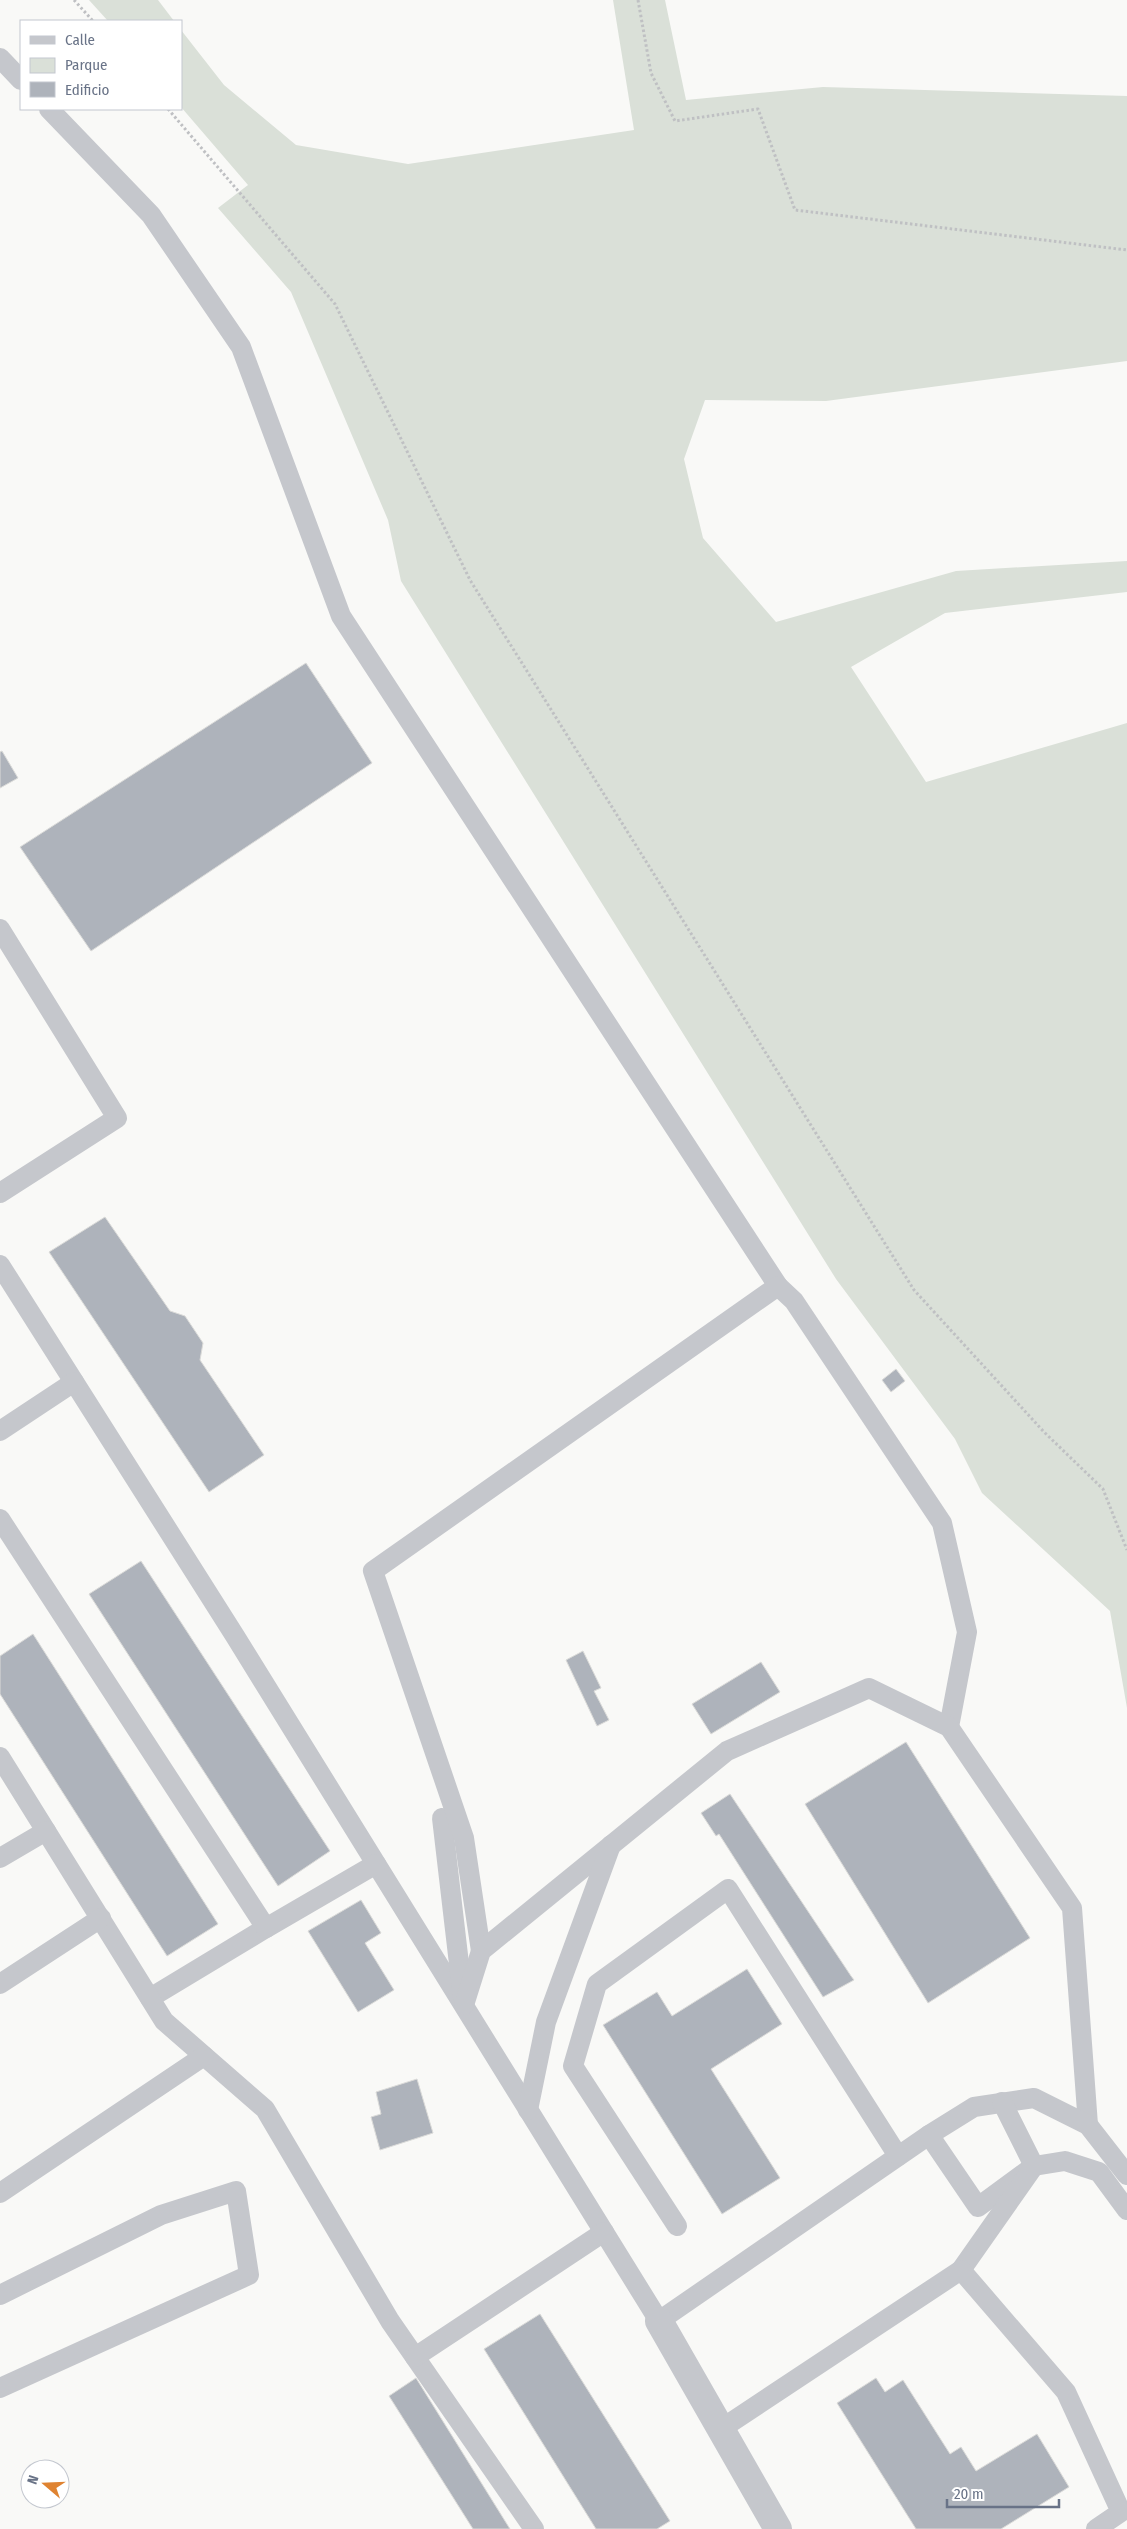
<svg xmlns="http://www.w3.org/2000/svg" width="1127" height="2529" viewBox="0 0 1127 2529" font-family="'Fira Sans Condensed',sans-serif">
  <rect width="100%" height="100%" fill="#f9f9f7"/>
  <g fill="#dae0d8">
    <polygon points="89,0 158,0 174,21 108,21"/>
    <polygon points="613,0 665,0 686,100 823,87 1127,96 1127,361 826,401 705,400 684,459 703,538 776,622 956,571 1127,561 1127,592 945,613 851,667 926,782 1127,723 1127,1708 1110,1611 982,1493 955,1439 836,1279 401,581 388,520 291,292 218,208 248,185 181,107 181,30 224,85 296,145 408,164 634,130"/>
  </g>
  <g fill="#aeb3bb" stroke="#dbdbd9">
    <polygon points="306,663 372,763 91,951 20,847"/>
    <polygon points="2,751 18,778 0,788 0,752"/>
    <polygon points="105,1217 170,1311 185,1316 203,1343 200,1360 264,1455 209,1492 49,1252"/>
    <polygon points="896,1369 905,1381 891,1392 882,1380"/>
    <polygon points="141,1561 330,1851 278,1886 89,1594"/>
    <polygon points="33,1634 218,1924 167,1956 0,1694 0,1656"/>
    <polygon points="583,1651 601,1688 594,1691 609,1720 597,1726 566,1660"/>
    <polygon points="761,1662 780,1692 711,1734 692,1704"/>
    <polygon points="906,1742 1030,1938 928,2003 805,1804"/>
    <polygon points="730,1794 851,1976 854,1980 823,1997 719,1834 716,1836 701,1813"/>
    <polygon points="361,1900 381,1933 365,1943 394,1990 358,2012 308,1931"/>
    <polygon points="747,1969 782,2024 711,2069 780,2178 722,2214 603,2025 657,1992 672,2016"/>
    <polygon points="417,2079 433,2133 380,2150 371,2117 381,2114 376,2092"/>
    <polygon points="540,2314 670,2521 657,2529 596,2529 484,2349"/>
    <polygon points="416,2378 510,2529 473,2529 389,2396"/>
    <polygon points="876,2378 885,2392 903,2380 950,2454 961,2447 976,2471 1037,2434 1069,2487 1001,2529 916,2529 837,2403"/>
  </g>
  <g fill="none" stroke-linecap="round" stroke-linejoin="round">
    <g stroke="#bfc0c3" stroke-width="3" stroke-dasharray="2.5 2.5" stroke-linecap="butt">
      <polyline points="74,0 93,21"/>
      <polyline points="638,0 651,73 675,121 758,109 795,210 1127,250"/>
      <polyline points="168,109 335,304 470,580 914,1290 1044,1432 1103,1489 1127,1550"/>
    </g>
    <g stroke="#c5c7cc" stroke-width="20">
      <polyline points="0,58 21,80"/>
      <polyline points="49,109 151,215 241,347 341,616 778,1286"/>
      <polyline points="0,929 117,1118 0,1193"/>
      <polyline points="0,1265 235,1636 659,2321 929,2135"/>
      <polyline points="0,1431 74,1382"/>
      <polyline points="0,1519 266,1928 150,1998"/>
      <polyline points="0,1757 164,2021 265,2109 390,2321 534,2529"/>
      <polyline points="442,1818 463,1998"/>
      <polyline points="0,1858 46,1831"/>
      <polyline points="266,1928 376,1864"/>
      <polyline points="481,1951 464,1838 373,1571 778,1286 794,1301 942,1523 967,1632 949,1727"/>
      <polyline points="0,1984 101,1918"/>
      <polyline points="464,2005 481,1951 727,1751 869,1688 949,1727 1072,1908 1088,2125"/>
      <polyline points="528,2110 546,2022 611,1845"/>
      <polyline points="1127,2175 1088,2125 1034,2098 974,2107 929,2135 978,2207 1034,2166 1065,2161 1099,2172 1127,2210"/>
      <polyline points="0,2193 204,2056"/>
      <polyline points="677,2226 573,2066 597,1984 728,1889 898,2156"/>
      <polyline points="961,2270 1034,2166 1002,2102"/>
      <polyline points="0,2295 161,2215 236,2191 249,2275 0,2388"/>
      <polyline points="415,2357 604,2232"/>
      <polyline points="721,2429 961,2270 1066,2392 1121,2512 1096,2529"/>
    </g>
    <polyline stroke="#c5c7cc" stroke-width="28" points="659,2321 778,2529"/>
  </g>
  <rect x="20" y="20" width="162" height="90" fill="#ffffff" stroke="#c3c7cf"/>
  <rect x="30" y="36" width="25" height="8" fill="#c5c7cc" stroke="#c3c7cf"/>
  <text x="65" y="45" font-size="15" fill="#697387">Calle</text>
  <rect x="30" y="58" width="25" height="15" fill="#dae0d8" stroke="#c3c7cf"/>
  <text x="65" y="70" font-size="15" fill="#697387">Parque</text>
  <rect x="30" y="82" width="25" height="15" fill="#aeb3bb" stroke="#c3c7cf"/>
  <text x="65" y="95" font-size="15" fill="#697387">Edificio</text>
  <g transform="translate(45 2484) rotate(289)"><circle r="24" fill="#ffffff" stroke="#c3c7cf"/>
  <path d="M0-4L9 19L0 12L-9 19Z" fill="#df8331"/>
  <text y="-8" font-size="14" font-weight="bold" text-anchor="middle" fill="#697387">N</text>
  </g>
  <path d="M947 2499v8h112v-8" fill="none" stroke="#697387" stroke-width="2.5"/>
  <text x="954" y="2499" font-size="15" fill="#697387" stroke="#ffffff" stroke-width="4" paint-order="stroke">20 m</text>
</svg>
